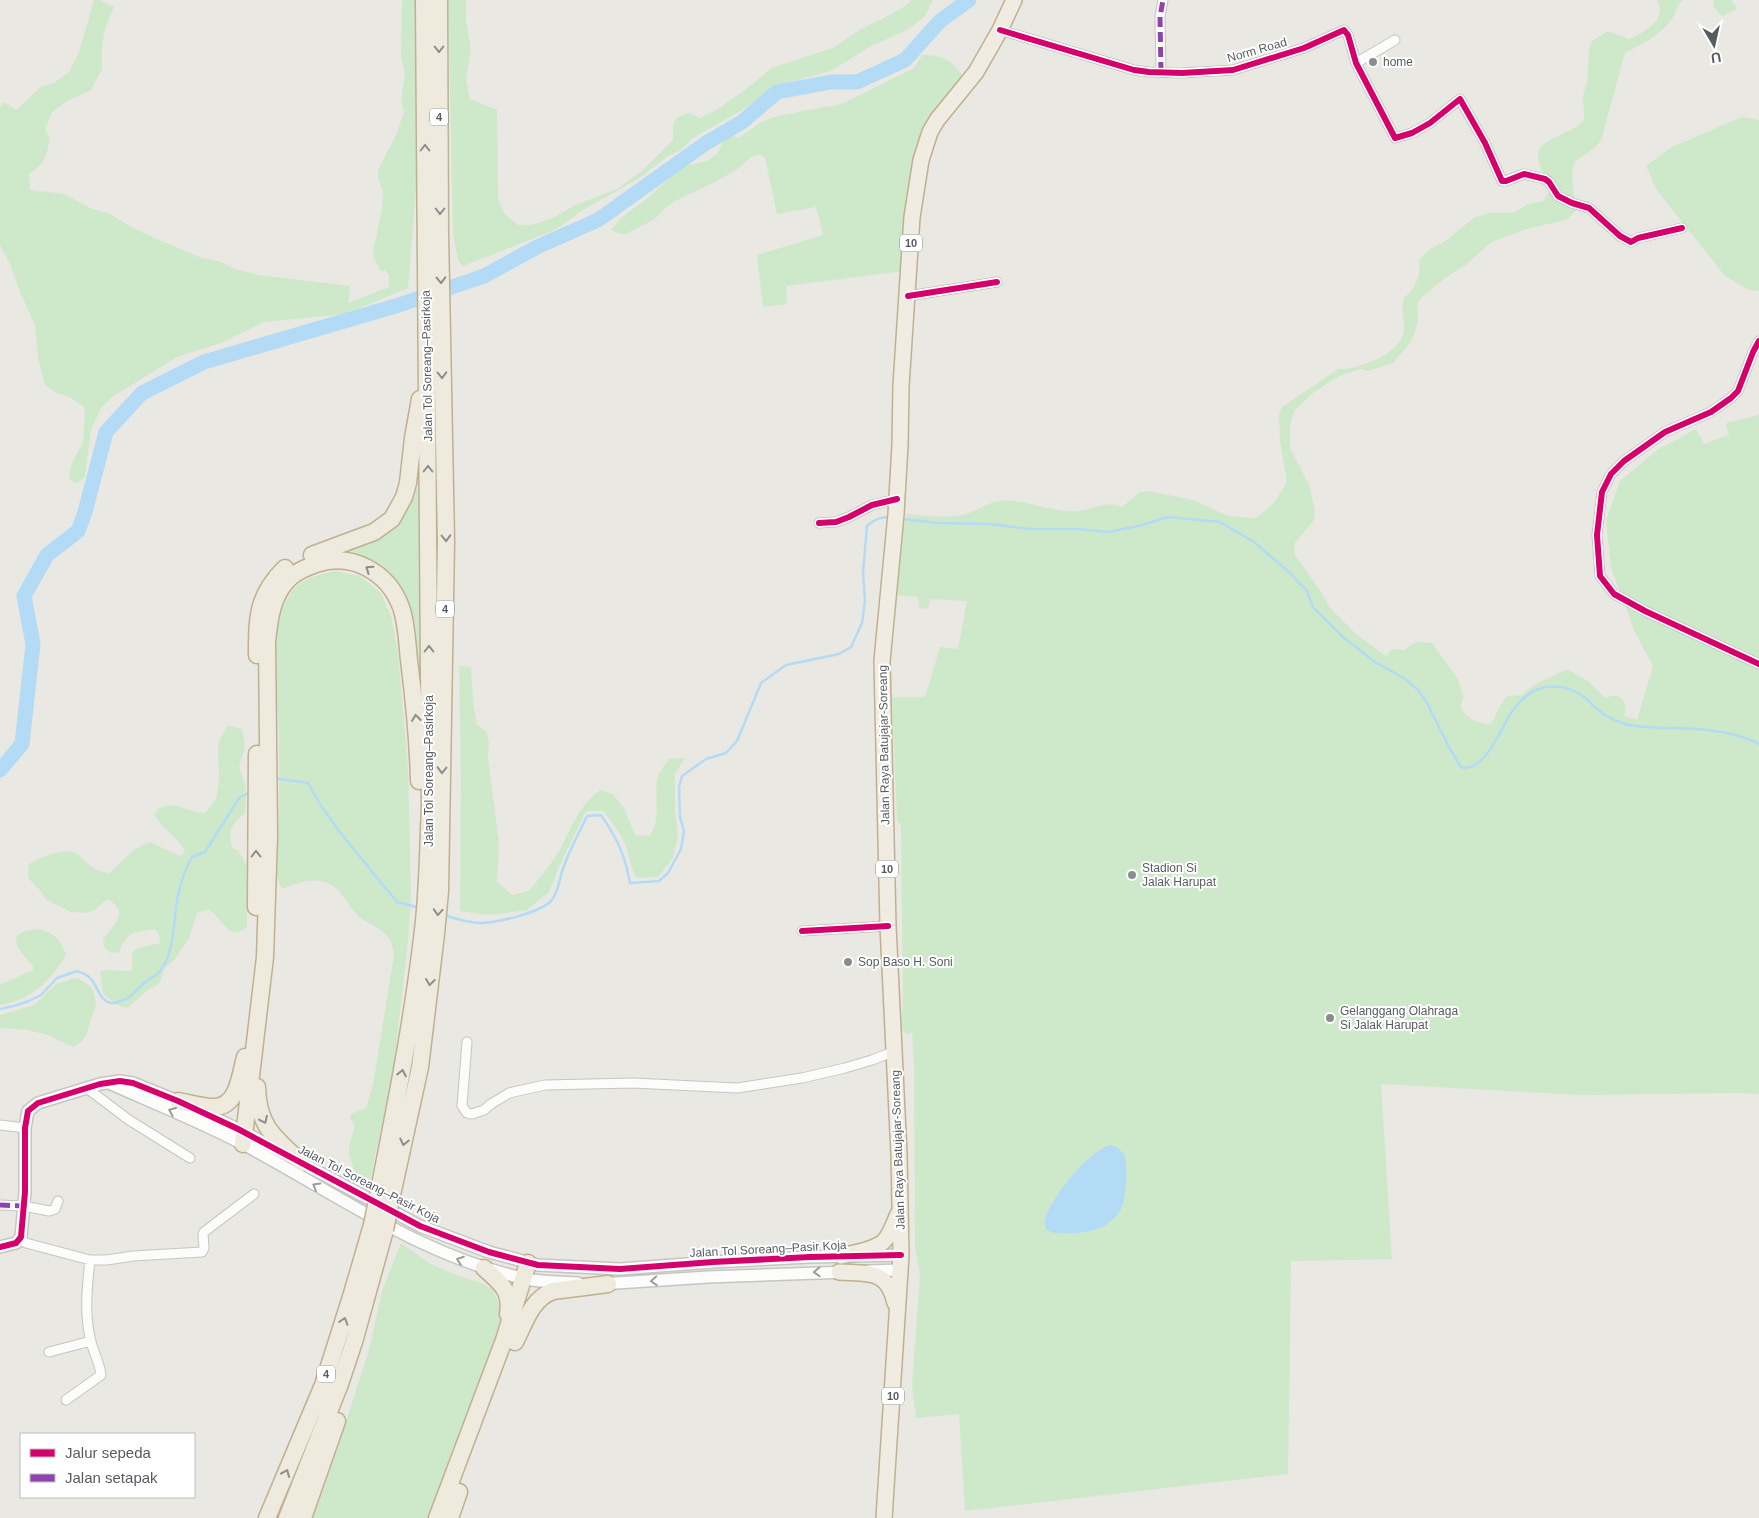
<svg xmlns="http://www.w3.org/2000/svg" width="1759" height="1518" viewBox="0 0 1759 1518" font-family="Arial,sans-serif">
  <rect width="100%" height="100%" fill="#eae8e2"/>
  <path fill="#cee8ca" d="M 94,0 L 100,0 L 114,7 L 106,26 L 102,45 L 102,69 L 91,90 L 69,100 L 52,112 L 45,129 L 50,139 C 46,157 45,164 29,174 L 30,190 L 64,194 L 92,209 L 108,213 L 135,229 L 164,242 L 202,258 L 219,261 L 235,269 L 259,275 L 350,286 L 348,303 L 389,287 L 389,276 L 385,270 L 381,271 L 374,258 L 373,252 L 382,208 L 383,192 L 378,177 L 378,170 L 396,135 L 404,112 L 401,100 L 405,75 L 401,55 L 402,0 L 415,0 L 417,177 L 408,288 L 345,314 L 264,322 L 221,343 L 177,357 L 112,397 L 101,408 L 91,430 L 85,477 L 76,484 L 69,478 L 72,463 L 83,442 L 85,408 L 71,398 L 55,392 L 45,385 L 38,358 L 35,325 L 20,292 L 10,264 L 0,245 L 0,107 L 4,102 L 16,110 L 42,86 L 54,83 L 69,72 L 79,52 Z
    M 448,0 L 466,0 L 466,21 L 471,50 L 466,79 L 470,99 L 497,110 L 498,199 L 504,213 L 518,225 L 532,225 L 553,218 L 573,206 L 617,189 L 643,170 L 673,140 C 674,122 670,119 689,113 L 700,118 L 718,109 L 754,83 L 771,68 L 833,48 L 861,29 L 882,19 L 905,6 L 912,0 L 933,0 L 924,17 L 907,30 L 871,46 L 831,71 L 775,86 L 744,109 L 693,138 L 681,150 L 668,156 L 641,177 L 583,210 L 555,230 L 463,266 L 458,260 L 453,234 Z
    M 1657,0 L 1683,0 C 1676,6 1677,13 1671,20 C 1659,36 1642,44 1625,53 L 1601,140 C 1595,150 1586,153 1577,160 C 1567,169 1575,198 1577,210 L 1566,220 L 1526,229 L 1490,243 L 1467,264 L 1445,278 L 1421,298 L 1417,304 L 1418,319 L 1414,335 L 1410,343 L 1393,363 L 1368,371 L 1361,369 L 1339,376 L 1313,393 L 1295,410 L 1290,424 L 1290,448 L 1310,487 L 1315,513 L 1314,520 L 1294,544 L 1295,555 L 1322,593 L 1330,608 L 1356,634 L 1386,656 L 1392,649 L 1404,650 L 1416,642 L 1432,643 L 1458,679 L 1464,698 C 1452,712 1480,726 1491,724 C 1497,714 1499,705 1507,696 L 1522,695 L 1532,686 L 1567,669 L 1589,682 L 1605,698 L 1616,695 C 1625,699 1627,707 1624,716 L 1637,720 L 1653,666 L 1635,632 L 1611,568 L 1606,520 L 1620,481 L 1657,450 L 1696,429 L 1704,444 L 1729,435 L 1726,423 L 1759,415 L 1759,1094 L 1738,1093 L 1580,1095 L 1381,1084 L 1392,1259 L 1291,1261 L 1288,1474 L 965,1511 L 959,1414 L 916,1418 L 912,1384 L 920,1276 L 915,1247 L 914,1065 L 912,1032 L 908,1034 L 900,1029 L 903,1007 L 901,825 L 897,820 L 892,697 L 925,697 L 940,647 L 958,649 L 967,601 L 930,599 L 928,609 L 919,608 L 918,597 L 897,595 L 901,535 L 907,514 C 928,516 952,520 972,512 C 982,508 989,502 1000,501 C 1026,498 1051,513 1077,511 C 1093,510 1105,500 1122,507 L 1140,492 L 1148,491 L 1193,500 L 1228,516 L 1256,518 L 1274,503 L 1287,482 L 1280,441 L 1279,414 L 1282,407 L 1338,369 C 1357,370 1398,355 1403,334 C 1406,324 1401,312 1403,302 C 1404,297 1408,294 1412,290 C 1419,279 1420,273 1419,260 L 1430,249 L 1444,242 L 1475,217 L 1489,213 L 1513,213 L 1528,204 L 1543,201 L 1549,192 C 1547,183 1539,166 1538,158 C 1536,137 1573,135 1584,120 L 1583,96 L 1587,82 L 1589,49 L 1592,41 L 1608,31 L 1629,39 C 1645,33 1668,19 1657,0 Z
    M 1713,0 L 1732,0 L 1737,9 L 1722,16 L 1714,7 Z
    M 922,55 C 940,55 952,59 962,75 L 914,157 L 907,199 L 904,271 L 786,286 L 787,304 L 763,307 L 757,255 L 823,235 L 816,207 L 777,214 L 765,158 L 759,154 L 751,157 L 739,168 L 715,182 L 675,201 L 665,208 L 655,219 L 624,235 L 611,230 L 621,218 L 649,197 L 676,172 L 686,166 L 707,161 L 717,154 L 724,140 L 734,136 L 739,138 L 761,122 L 777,116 L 841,104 L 864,93 L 914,68 Z
    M 1742,117 L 1759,120 L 1759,291 L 1749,290 L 1725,276 L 1656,189 L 1646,166 L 1670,148 Z
    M 414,488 L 418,488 L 423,693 L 420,694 L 402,594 L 330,553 L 392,529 L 404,514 Z
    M 336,571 L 360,576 L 381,593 L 391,616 L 398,653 L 408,767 L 411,897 L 408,941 L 391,1092 L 376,1150 L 369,1186 L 366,1188 L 357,1180 L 349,1154 L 349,1146 L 355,1126 L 350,1118 L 351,1114 L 366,1108 L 373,1085 L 394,955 C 393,949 392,942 388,937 C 381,929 371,924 362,919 C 346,908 344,885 320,881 C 307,879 295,884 282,889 L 277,877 C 278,830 280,783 279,736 C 278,689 263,633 292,591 C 302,578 321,574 336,571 Z
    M 459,666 L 471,667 L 473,703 L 477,725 L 486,731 L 489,742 L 488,758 L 499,844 L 497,882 L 512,895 L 529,891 C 539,878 551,865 559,851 C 573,826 576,809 600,790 L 613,794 L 625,810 L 635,835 L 649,836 C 662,821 654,798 657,780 C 658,773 665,765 669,759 L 685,758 L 675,774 L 675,810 L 678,835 L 673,858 L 658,877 L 636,878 C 631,867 629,856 625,844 C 620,832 611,821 603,811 L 586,811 L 558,869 L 549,892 L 527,910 L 488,915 L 460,911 L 461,783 Z
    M 228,726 L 242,729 L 245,745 L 244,752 L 239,766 L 246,788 L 245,813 C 231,826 228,828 232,848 L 239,851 L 247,867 L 247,927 C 229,943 221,916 208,909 L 197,913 L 189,938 L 176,958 L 164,969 L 162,978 L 158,985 L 150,988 L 127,1008 L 119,1006 L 103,994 L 100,972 L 103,970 L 132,971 L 132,953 L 138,948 L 160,943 L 159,935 L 155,929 C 132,933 129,930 119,952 L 111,953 L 105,948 L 103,940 C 114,923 131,912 107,899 L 95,910 L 87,913 L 71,912 L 45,899 L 41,891 L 29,879 L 28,872 L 29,864 C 41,857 65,846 79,855 C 82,857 84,861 87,863 C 93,869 101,872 109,873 C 123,862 132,847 150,842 L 180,856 L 185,851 C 178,836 161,829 154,814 L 159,808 L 173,805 L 196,812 L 205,813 L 216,799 L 219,782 L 218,747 L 220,739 Z
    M 39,929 C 58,936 57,936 66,954 C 53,980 29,1001 0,1005 L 0,985 L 33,970 L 33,966 C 16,948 3,932 39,929 Z
    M 75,978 L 80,979 L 93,989 L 96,1004 L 86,1035 L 82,1041 L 73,1047 L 48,1035 L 27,1030 L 0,1028 L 0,1015 L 34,1005 L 56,984 Z
    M 401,1243 L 429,1263 L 453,1274 L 481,1283 L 492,1289 L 499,1303 L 501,1318 L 481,1380 L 429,1518 L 313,1518 L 336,1453 L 369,1350 L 382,1291 Z"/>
  <path fill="#b3dbf6" d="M 1111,1145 C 1117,1147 1122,1150 1125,1157 C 1128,1168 1126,1202 1120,1211 C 1109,1228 1090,1233 1072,1233 C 1062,1233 1054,1235 1046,1229 C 1045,1227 1045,1224 1045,1221 C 1048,1201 1090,1149 1111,1145 Z"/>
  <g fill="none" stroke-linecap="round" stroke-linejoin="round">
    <path stroke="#b3dbf6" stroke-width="2.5" d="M 902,519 L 938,523 L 990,524 L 1029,529 L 1077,529 L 1108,532 L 1139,526 L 1168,517 L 1220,522 L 1254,542 L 1290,573 L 1307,591 L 1313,607 L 1343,637 L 1375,662 L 1407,680 L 1418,690 L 1427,703 L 1450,749 L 1461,767 C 1482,774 1500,732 1508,718 C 1513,709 1523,696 1534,691 C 1550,683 1570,686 1584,697 C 1591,703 1599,712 1607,716 C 1612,719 1619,722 1625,724 C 1639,728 1652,727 1666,728 C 1695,728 1734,730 1759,744
      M 274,778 L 308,783 L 321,806 L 339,831 L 397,902 L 420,908
      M 444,915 C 456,919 469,923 482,923 C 499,922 539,913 551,901 C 559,892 559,879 563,869 C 569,851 579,833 587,816 L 601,815 C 617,838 625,855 630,883 L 659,881 L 668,873 L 681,849 L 684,831 L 680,817 L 679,787 L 682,776 L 706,759 L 726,753 L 737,741 L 761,683 L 786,665 L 839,654 L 851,647 L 862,623 L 865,601 L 863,573 L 867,526 C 875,519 881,516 892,518
      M 0,1009 L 14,1006 L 29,1001 L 41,995 L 57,978 L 77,971 C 81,973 87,974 90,978 C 97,984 98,998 108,1002 C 113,1005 121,1001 126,999 C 133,995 137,990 143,984 C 149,979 156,976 161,970 C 175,949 173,924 177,900 C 180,884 184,871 192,857 L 205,852 L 239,798 L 250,792"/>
    <path stroke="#b3dbf6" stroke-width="15" d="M 0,770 L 22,744 L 33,644 L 24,596 L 47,555 L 78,531 L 85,512 L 106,432 L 142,393 L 204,362 L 399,305 L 484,276 L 537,247 L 598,220 L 706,143 L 742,122 L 777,92 L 831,82 L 857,82 L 905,60 L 940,21 L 969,0"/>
    <g stroke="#c5c6c4" stroke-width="11">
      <path id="minor" d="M 1000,30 L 1134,70 L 1149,72 L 1182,73 L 1233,70 L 1304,48 L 1344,30 L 1348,35 L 1356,63 L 1395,138 L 1412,133 L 1430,123 L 1460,99 L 1485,143 L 1502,181 L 1506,181 L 1524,174 L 1545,179 L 1549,182 L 1558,196 L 1572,203 L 1589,208 L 1620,236 L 1631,242 L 1638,238 L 1682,228
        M 1356,63 L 1395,40
        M 1161,72 L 1160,17 L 1163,0
        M 908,296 L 997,282
        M 1759,341 L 1753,352 L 1738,391 L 1731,398 L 1711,412 L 1665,432 L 1624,461 L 1611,474 L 1602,492 L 1597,535 L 1600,576 L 1614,594 L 1645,611 L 1759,664
        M 819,523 L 836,522 L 849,517 L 872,505 L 897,499
        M 802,931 L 888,926
        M 467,1042 L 462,1106 L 467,1113 L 472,1114 L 484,1110 L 491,1104 L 509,1093 L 545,1085 L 633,1083 L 737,1088 L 802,1078 L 845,1068 L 872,1060 L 895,1051
        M 88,1089 L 129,1120 L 190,1158
        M 0,1125 L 25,1128
        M 0,1205 L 24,1206 L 49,1211 L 55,1209 L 58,1201
        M 20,1240 L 26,1243 L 90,1260 L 107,1260 L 133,1256 L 202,1252 L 204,1248 L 203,1234 L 204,1232 L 254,1194
        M 49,1352 L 91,1341
        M 66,1400 L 101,1375 C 100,1364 94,1353 91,1342 C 84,1314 87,1288 90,1260"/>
    </g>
    <g stroke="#c5c6c4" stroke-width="14">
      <path id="tertiary" d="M 109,1083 C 154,1103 199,1121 243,1144 C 338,1194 424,1259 532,1280 C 547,1282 563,1282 578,1283
        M 0,1247 L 16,1243 L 21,1237 L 25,1192 L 25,1128 L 28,1111 L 38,1103 L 100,1084 L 120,1081 L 133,1083 L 178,1101 L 238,1129 L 420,1226 L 489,1252 L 538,1265 L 620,1269 L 713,1262 L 810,1257 L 901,1255
        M 868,1271 L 900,1270
        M 601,1284 L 708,1277 L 847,1272"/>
    </g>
    <g stroke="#c0b090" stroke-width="18">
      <path id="trunk" d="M 841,1256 C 853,1253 872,1251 883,1242 C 890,1236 894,1223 898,1214
        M 839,1272 C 869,1274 887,1269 895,1303
        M 884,1518 L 901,1255 L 899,1154 L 888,926 L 882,661 L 896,514 L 900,445 L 901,386 L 912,217 L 921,160 L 930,132 L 937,120 L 976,72 L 1000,30 L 1014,0"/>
    </g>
    <g stroke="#c0b090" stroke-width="19">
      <path id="motorway" d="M 312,555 L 374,532 L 392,519 L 404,497 L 408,483 L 413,438 L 420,399
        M 257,655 C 257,618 257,595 285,568
        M 256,907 L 257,754
        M 257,1087 C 258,1127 275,1138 302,1163
        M 178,1101 C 190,1103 203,1107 214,1107 C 238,1107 240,1075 245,1057
        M 243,1144 L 265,957 L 269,835 L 267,642 C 269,623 271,603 282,587 C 291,574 302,569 316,564 C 352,552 388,572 401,607 C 407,624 407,643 409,660 C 414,700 418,741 419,781
        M 379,1190 C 396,1104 413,1018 423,930 C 428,889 428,847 430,805 L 424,0
        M 392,1195 L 420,1067 L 436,934 L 440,891 L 446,542 L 440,233 L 439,0
        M 484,1268 C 500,1283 512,1290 508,1314
        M 515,1342 C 525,1323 531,1299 553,1291 L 608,1284
        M 267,1518 L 323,1385 L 351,1297 L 372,1225
        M 287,1518 L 340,1384 L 354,1342 L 385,1230
        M 303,1518 L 337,1421
        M 437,1518 L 504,1340 L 528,1263
        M 450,1518 L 459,1492"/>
    </g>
    <use href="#minor" stroke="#fcfcfb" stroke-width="9"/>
    <use href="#tertiary" stroke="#fcfcfb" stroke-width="11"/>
    <use href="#trunk" stroke="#f0ece2" stroke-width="15"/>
    <use href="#motorway" stroke="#eeeade" stroke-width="16"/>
    <g stroke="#c0b090" stroke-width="19" stroke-linecap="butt">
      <path id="motorway-bridge" d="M 372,1225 L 379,1190
        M 385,1230 L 392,1195"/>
    </g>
    <use href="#motorway-bridge" stroke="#eeeade" stroke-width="16"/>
    <path stroke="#8e44ad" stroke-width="5" stroke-dasharray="10 5" stroke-linecap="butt" d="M 1161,72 L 1160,17 L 1163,0
      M 0,1205 L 24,1206"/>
    <g stroke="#fff" stroke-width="9">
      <path id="cycleway" d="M 1000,30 L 1134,70 L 1149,72 L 1182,73 L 1233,70 L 1304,48 L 1344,30 L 1348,35 L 1356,63 L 1395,138 L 1412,133 L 1430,123 L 1460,99 L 1485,143 L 1502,181 L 1506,181 L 1524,174 L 1545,179 L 1549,182 L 1558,196 L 1572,203 L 1589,208 L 1620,236 L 1631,242 L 1638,238 L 1682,228
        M 908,296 L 997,282
        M 1759,341 L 1753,352 L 1738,391 L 1731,398 L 1711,412 L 1665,432 L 1624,461 L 1611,474 L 1602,492 L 1597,535 L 1600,576 L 1614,594 L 1645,611 L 1759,664
        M 819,523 L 836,522 L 849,517 L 872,505 L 897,499
        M 802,931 L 888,926
        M 0,1247 L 16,1243 L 21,1237 L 25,1192 L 25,1128 L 28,1111 L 38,1103 L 100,1084 L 120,1081 L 133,1083 L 178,1101 L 238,1129 L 420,1226 L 489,1252 L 538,1265 L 620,1269 L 713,1262 L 810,1257 L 901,1255"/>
    </g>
    <use href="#cycleway" stroke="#d6006c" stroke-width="6"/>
  </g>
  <defs><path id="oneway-chevron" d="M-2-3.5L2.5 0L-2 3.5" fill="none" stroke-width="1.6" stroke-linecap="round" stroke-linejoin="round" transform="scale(1.25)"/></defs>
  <g stroke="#8c8e8d">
    <use href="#oneway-chevron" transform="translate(439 49) rotate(90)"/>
    <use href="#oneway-chevron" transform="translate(425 148) rotate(-90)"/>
    <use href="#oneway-chevron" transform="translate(440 211) rotate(90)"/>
    <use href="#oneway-chevron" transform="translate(441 280) rotate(89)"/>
    <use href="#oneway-chevron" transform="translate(442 375) rotate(89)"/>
    <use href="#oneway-chevron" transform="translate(428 469) rotate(-90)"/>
    <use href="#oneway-chevron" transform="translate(446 538) rotate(89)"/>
    <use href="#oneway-chevron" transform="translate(369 569) rotate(-145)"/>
    <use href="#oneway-chevron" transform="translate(429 649) rotate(-90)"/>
    <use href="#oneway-chevron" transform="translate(416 718) rotate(-96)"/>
    <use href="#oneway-chevron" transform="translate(442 770) rotate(91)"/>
    <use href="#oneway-chevron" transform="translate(256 854) rotate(-90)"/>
    <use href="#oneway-chevron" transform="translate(438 912) rotate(94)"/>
    <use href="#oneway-chevron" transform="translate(430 982) rotate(97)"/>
    <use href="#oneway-chevron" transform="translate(402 1073) rotate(-79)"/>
    <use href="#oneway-chevron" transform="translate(264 1120) rotate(65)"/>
    <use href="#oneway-chevron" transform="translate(404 1142) rotate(102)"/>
    <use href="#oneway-chevron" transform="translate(344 1321) rotate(-72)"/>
    <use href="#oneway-chevron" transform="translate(286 1473) rotate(-67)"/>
  </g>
  <g stroke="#999c9f">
    <use href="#oneway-chevron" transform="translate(172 1111) rotate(-157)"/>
    <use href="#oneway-chevron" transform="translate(316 1186) rotate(-150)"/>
    <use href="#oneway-chevron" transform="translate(460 1260) rotate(-160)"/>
    <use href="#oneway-chevron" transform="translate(817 1272) rotate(178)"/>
    <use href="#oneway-chevron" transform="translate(654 1281) rotate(176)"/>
  </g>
  <g fill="#8a8d8e" stroke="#fff" stroke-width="2">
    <circle cx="1373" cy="62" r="5"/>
    <circle cx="1132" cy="875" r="5"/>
    <circle cx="848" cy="962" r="5"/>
    <circle cx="1330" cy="1018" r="5"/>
  </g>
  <g text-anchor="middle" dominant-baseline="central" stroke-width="4" stroke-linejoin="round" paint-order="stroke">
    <g fill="#fff" stroke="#898d90" stroke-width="1">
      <rect x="430" y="108.5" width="18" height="17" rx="4"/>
      <rect x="900" y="234.5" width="22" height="17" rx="4"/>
      <rect x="436" y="600.5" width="18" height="17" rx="4"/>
      <rect x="876" y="860.5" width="22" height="17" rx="4"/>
      <rect x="317" y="1365.5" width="18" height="17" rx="4"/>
      <rect x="882" y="1387.5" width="22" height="17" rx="4"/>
    </g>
    <g font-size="11" font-weight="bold" fill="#575c61">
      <text x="439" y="117">4</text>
      <text x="911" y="243">10</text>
      <text x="445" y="609">4</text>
      <text x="887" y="869">10</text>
      <text x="326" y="1374">4</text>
      <text x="893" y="1396">10</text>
    </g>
    <g font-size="12" fill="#575c61" stroke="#fff">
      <text transform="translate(1257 50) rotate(-16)">Norm Road</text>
      <text transform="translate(427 366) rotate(-91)">Jalan Tol Soreang–Pasirkoja</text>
      <text transform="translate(884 745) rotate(-91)">Jalan Raya Batujajar-Soreang</text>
      <text transform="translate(429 771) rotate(-90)">Jalan Tol Soreang–Pasirkoja</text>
      <text transform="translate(898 1150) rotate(-92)">Jalan Raya Batujajar-Soreang</text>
      <text transform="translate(369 1184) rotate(27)">Jalan Tol Soreang–Pasir Koja</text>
      <text transform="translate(768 1249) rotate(-3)">Jalan Tol Soreang–Pasir Koja</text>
    </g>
    <g font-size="12" fill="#575c61" stroke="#fff" text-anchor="start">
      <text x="1383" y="62">home</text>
      <text x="1142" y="868">Stadion Si<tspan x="1142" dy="14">Jalak Harupat</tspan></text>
      <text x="858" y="962">Sop Baso H. Soni</text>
      <text x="1340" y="1011">Gelanggang Olahraga<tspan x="1340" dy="14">Si Jalak Harupat</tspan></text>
    </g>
  </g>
  <rect x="20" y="1433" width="175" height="65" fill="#ffffff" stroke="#bcbec0"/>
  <rect x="30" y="1449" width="25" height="8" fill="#d6006c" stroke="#bcbec0"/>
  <text x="65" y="1458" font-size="15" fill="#575c61">Jalur sepeda</text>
  <rect x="30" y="1474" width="25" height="8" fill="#8e44ad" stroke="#bcbec0"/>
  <text x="65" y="1483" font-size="15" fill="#575c61">Jalan setapak</text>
  <g transform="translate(1714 45) rotate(171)" stroke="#ffffff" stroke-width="4" paint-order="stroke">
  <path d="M0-4L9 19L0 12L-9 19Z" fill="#575c61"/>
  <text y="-8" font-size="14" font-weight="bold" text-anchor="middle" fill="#575c61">U</text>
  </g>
</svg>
